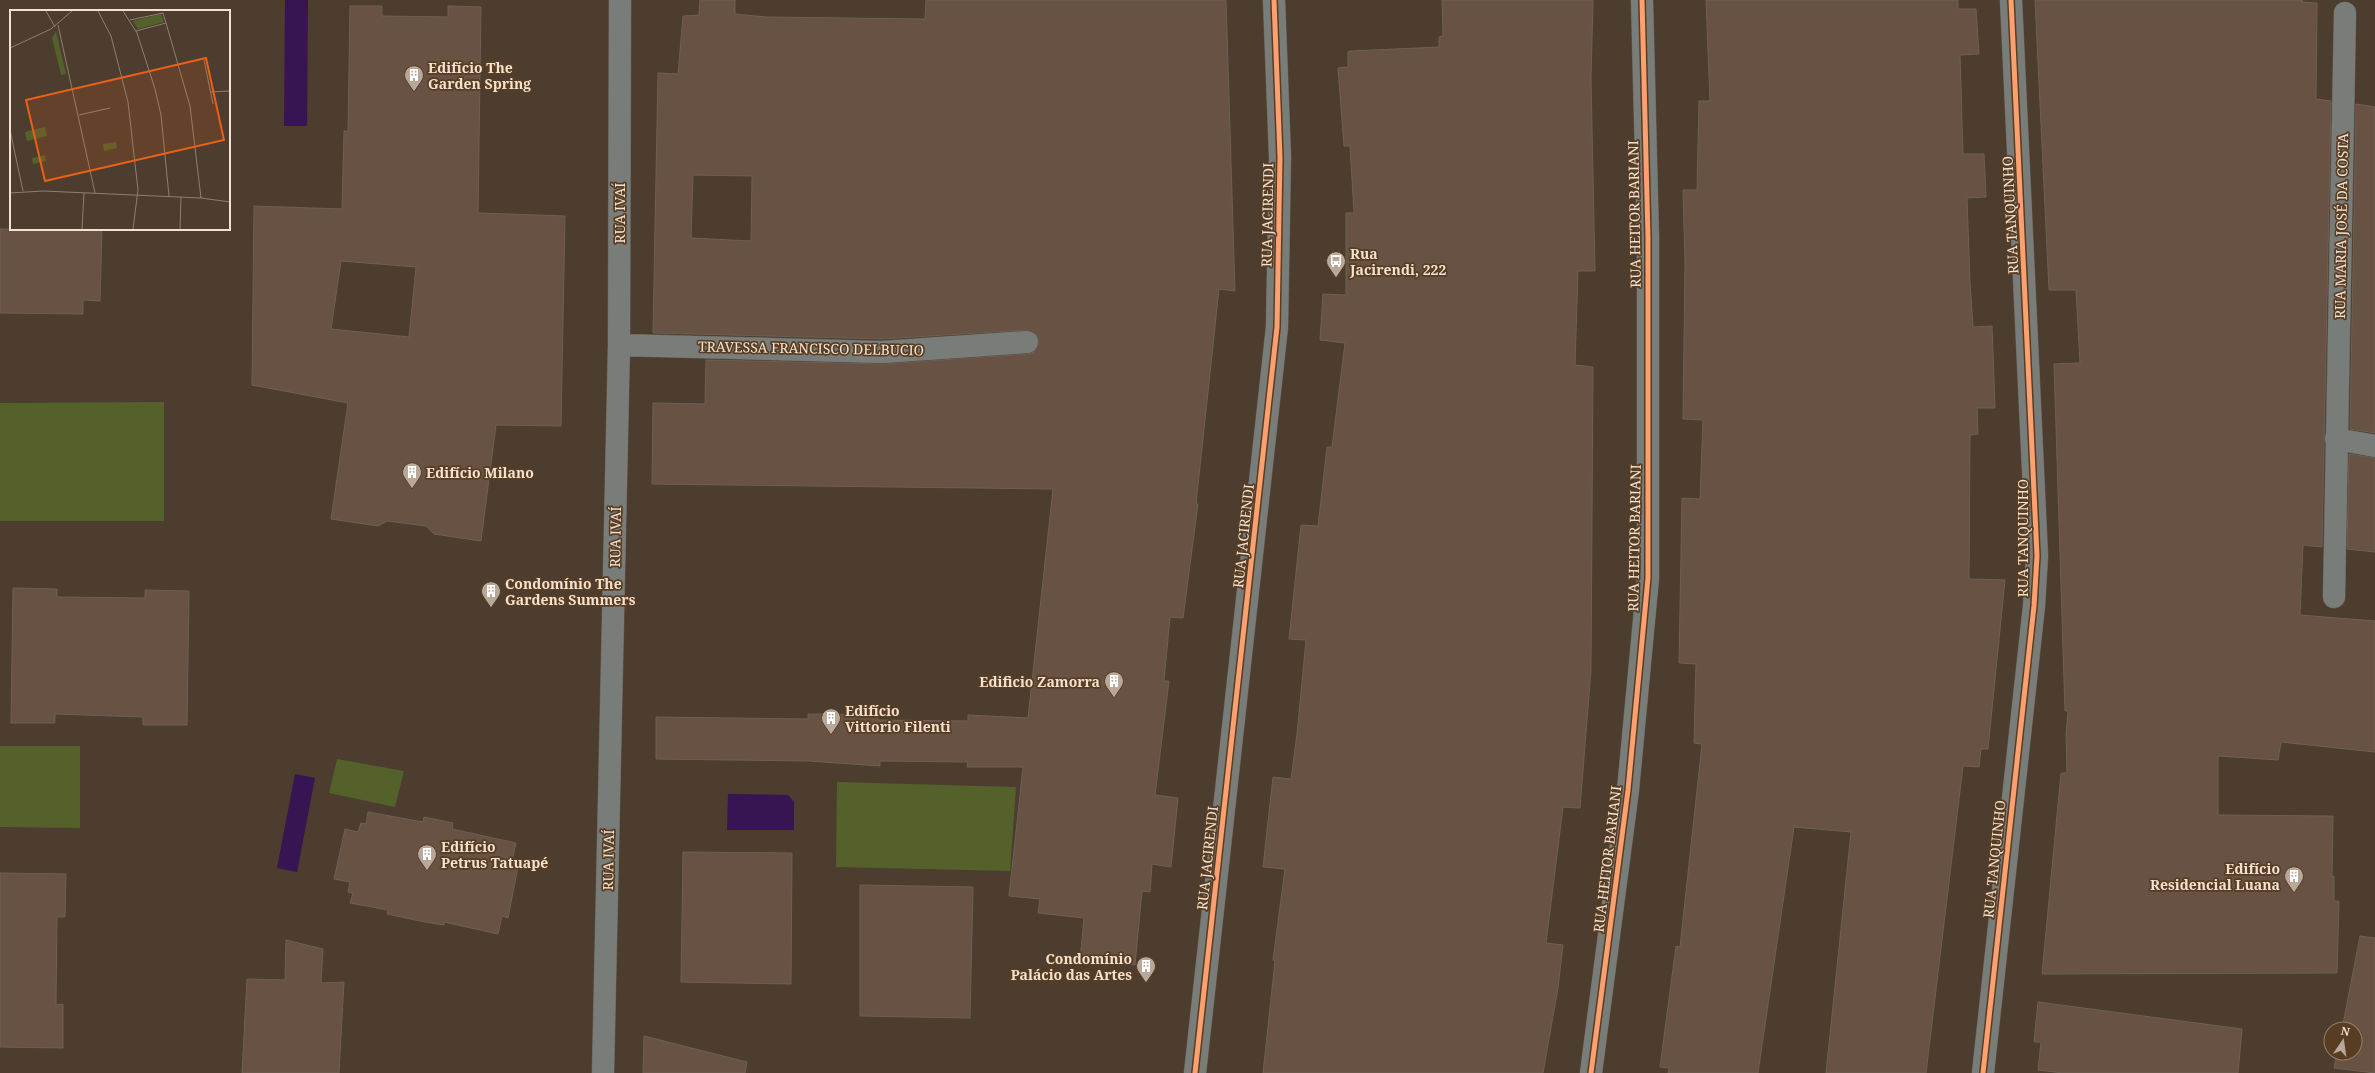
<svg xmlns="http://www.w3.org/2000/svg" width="2375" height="1073" viewBox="0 0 2375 1073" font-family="'Noto Serif',serif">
  <rect width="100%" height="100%" fill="#4c3d2f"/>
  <path fill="#54612b" d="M 164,402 L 164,521 L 0,521 L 0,403 Z
    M 0,746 L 80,746 L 80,828 L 0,827 Z
    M 337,759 L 404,771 L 395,807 L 329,793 Z
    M 837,782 L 1016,787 L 1010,871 L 836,867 Z"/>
  <path fill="#371452" d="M 285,0 L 308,0 L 307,126 L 284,126 Z
    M 295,774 L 315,778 L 297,872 L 277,868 Z
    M 728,794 L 788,795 L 794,802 L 794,830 L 727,830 Z"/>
  <path fill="#675244" stroke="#6e6057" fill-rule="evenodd" d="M 700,0 L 735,0 L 735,14 L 766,17 L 925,19 L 926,0 L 1226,0 L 1235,291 L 1219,289 L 1196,504 L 1198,504 L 1183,618 L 1170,617 L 1164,681 L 1169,681 L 1155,795 L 1178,798 L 1171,867 L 1152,864 L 1150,892 L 1142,891 L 1135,965 L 1080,960 L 1084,918 L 1038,913 L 1040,899 L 1009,896 L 1023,767 L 967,767 L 968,762 L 880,761 L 880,766 L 808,761 L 656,759 L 656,717 L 808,719 L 808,714 L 878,715 L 878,720 L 968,721 L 968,715 L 1028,718 L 1053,489 L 652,484 L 653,403 L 705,404 L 706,360 L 883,364 L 1028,354 L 1034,352 L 1039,342 L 1037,335 L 1026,330 L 882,339 L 653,333 L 658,73 L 678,74 L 683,16 L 699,15 ZM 693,175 L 752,176 L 751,241 L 691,238 Z
    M 1442,0 L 1593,0 L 1591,79 L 1595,271 L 1578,271 L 1575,365 L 1593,367 L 1591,670 L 1580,808 L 1563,807 L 1546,943 L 1563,945 L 1558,988 L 1543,1073 L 1263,1073 L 1275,961 L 1273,960 L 1285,869 L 1263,867 L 1273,777 L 1291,779 L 1297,734 L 1306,640 L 1289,639 L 1301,525 L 1318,526 L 1327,447 L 1332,447 L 1345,343 L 1320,340 L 1323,294 L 1346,295 L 1346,213 L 1354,213 L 1350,146 L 1344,146 L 1338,68 L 1348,67 L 1348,52 L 1351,51 L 1439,47 L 1439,37 L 1443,36 Z
    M 1706,0 L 1958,0 L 1958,9 L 1976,9 L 1979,54 L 1960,55 L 1963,154 L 1984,154 L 1986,197 L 1967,198 L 1970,282 L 1973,327 L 1992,326 L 1995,408 L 1977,408 L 1978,434 L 1970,435 L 1969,579 L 2005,580 L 1988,749 L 1981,749 L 1979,767 L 1963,766 L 1926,1073 L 1826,1073 L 1851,832 L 1794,827 L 1758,1073 L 1668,1073 L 1669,1068 L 1660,1067 L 1676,946 L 1680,947 L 1702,744 L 1694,743 L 1696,664 L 1679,663 L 1682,498 L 1700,499 L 1703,420 L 1683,419 L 1685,263 L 1683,190 L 1697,190 L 1699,101 L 1710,101 Z
    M 2035,0 L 2303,0 L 2302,2 L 2317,3 L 2316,99 L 2331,101 L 2322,547 L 2303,545 L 2300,615 L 2375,621 L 2375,752 L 2281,742 L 2278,760 L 2218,756 L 2218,815 L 2333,816 L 2332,877 L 2334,876 L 2334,901 L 2339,901 L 2337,973 L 2042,974 L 2061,773 L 2067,773 L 2066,735 L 2068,711 L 2065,711 L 2054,364 L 2080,363 L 2076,290 L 2049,290 Z
    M 350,6 L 382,6 L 382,16 L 448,17 L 448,6 L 481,7 L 478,213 L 565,216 L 561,426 L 496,425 L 481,541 L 434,534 L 426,526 L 387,521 L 378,526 L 331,519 L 348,403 L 252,385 L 254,206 L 342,209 L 344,131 L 348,131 ZM 341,261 L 416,267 L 409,337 L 331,329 Z
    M 2356,104 L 2375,107 L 2375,433 L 2350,429 Z
    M 0,229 L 102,229 L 100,301 L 83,300 L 83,314 L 0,313 Z
    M 2349,454 L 2375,458 L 2375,552 L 2347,549 Z
    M 13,588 L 57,589 L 57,597 L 145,598 L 145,590 L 189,591 L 187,725 L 143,725 L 143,717 L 55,714 L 55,723 L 11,723 Z
    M 368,812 L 423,822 L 424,817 L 453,823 L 452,829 L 516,843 L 512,861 L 519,862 L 508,918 L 502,916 L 498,934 L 444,922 L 444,925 L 425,922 L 387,914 L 388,910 L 350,903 L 353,893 L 348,892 L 350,882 L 334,879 L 345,829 L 358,832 L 361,823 L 366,824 Z
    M 683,852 L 792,853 L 791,984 L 681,982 Z
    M 0,873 L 66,874 L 65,917 L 57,917 L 56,1005 L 63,1004 L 63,1048 L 0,1047 Z
    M 860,885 L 973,887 L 970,1018 L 860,1016 Z
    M 2360,936 L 2375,938 L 2375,1073 L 2334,1068 L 2337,1053 L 2355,1053 L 2355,1029 L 2342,1029 Z
    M 286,940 L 323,949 L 321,983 L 344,982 L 339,1073 L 242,1073 L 247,979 L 285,980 Z
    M 2038,1002 L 2242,1029 L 2238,1073 L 2063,1073 L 2038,1070 L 2041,1042 L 2034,1042 Z
    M 644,1036 L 747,1062 L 745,1073 L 643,1073 Z"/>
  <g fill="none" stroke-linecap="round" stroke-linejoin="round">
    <g stroke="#685b4f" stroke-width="23">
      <path id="street" d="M 619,345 L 882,352 L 1027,342
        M 2336,439 L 2375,446
        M 2334,597 L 2345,13
        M 603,1073 L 619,345 L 620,0
        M 1195,1073 L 1277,327 L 1280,157 L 1274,0
        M 1591,1073 L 1628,790 L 1648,578 L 1648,237 L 1642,0
        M 1983,1073 L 2034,606 L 2037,556 L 2011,0"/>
    </g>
    <use href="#street" stroke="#797d7a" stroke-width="22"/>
    <g stroke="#583d23" stroke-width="8">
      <path id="cycleway" d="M 1195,1073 L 1277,327 L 1280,157 L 1274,0
        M 1591,1073 L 1628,790 L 1648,578 L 1648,237 L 1642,0
        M 1983,1073 L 2034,606 L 2037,556 L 2011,0"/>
    </g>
    <use href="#cycleway" stroke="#fca06f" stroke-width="5"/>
  </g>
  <defs>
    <g id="building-pin" transform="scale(1)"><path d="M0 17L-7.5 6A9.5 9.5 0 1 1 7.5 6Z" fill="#b9a899" stroke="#583d23"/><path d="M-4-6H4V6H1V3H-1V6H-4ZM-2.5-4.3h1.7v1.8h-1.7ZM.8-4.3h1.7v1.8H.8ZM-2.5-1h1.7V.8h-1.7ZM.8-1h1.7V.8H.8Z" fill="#fff"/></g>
    <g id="bus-pin" transform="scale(1)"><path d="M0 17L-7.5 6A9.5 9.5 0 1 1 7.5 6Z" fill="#b9a899" stroke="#583d23"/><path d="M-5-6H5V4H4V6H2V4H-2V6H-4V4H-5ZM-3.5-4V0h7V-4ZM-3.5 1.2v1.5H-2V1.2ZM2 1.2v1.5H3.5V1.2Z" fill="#fff"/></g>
  </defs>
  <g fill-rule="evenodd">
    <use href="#building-pin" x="414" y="75"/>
    <use href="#bus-pin" x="1336" y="261"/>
    <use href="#building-pin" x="412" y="472"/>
    <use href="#building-pin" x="491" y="591"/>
    <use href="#building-pin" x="1114" y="681"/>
    <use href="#building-pin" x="831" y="718"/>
    <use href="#building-pin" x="427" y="854"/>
    <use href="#building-pin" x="2294" y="876"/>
    <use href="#building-pin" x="1146" y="966"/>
  </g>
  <g text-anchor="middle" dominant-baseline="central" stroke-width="3.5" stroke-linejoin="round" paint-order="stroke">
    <g font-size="14" font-weight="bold" fill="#f3e1d2" stroke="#583d23" text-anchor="start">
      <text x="428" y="67">Edifício The<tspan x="428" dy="16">Garden Spring</tspan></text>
      <text x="1350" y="253">Rua<tspan x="1350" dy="16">Jacirendi, 222</tspan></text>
      <text x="426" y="472">Edifício Milano</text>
      <text x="505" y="583">Condomínio The<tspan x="505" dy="16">Gardens Summers</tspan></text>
      <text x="1100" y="681" text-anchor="end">Edificio Zamorra</text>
      <text x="845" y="710">Edifício<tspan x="845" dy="16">Vittorio Filenti</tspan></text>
      <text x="441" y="846">Edifício<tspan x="441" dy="16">Petrus Tatuapé</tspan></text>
      <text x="2280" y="868" text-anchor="end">Edifício<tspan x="2280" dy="16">Residencial Luana</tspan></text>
      <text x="1132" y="958" text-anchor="end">Condomínio<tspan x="1132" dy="16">Palácio das Artes</tspan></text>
    </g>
    <g font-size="14" fill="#f3e1d2" stroke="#583d23">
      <text transform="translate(619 213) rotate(-90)">RUA IVAÍ</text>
      <text transform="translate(1634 214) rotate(-91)">RUA HEITOR BARIANI</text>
      <text transform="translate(1267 215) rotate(-89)">RUA JACIRENDI</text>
      <text transform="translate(2010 215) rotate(-93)">RUA TANQUINHO</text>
      <text transform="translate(2341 226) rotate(-89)">RUA MARIA JOSÉ DA COSTA</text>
      <text transform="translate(811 348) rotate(1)">TRAVESSA FRANCISCO DELBUCIO</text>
      <text transform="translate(1243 536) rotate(-84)">RUA JACIRENDI</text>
      <text transform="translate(615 537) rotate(-89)">RUA IVAÍ</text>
      <text transform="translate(1634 538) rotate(-89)">RUA HEITOR BARIANI</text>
      <text transform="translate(2022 538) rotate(-90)">RUA TANQUINHO</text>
      <text transform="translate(1207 858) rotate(-84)">RUA JACIRENDI</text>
      <text transform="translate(1607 859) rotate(-83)">RUA HEITOR BARIANI</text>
      <text transform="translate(1994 859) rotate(-84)">RUA TANQUINHO</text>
      <text transform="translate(608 860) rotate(-89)">RUA IVAÍ</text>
    </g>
  </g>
  <g transform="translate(10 10)">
    <rect width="220" height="220" fill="#4c3d2f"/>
    <path d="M 151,4 L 154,12 L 128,19 L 123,11 ZM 46,21 L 56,64 L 51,65 L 42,28 ZM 35,117 L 37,126 L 17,131 L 15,122 ZM 106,132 L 107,138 L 94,141 L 93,134 ZM 35,145 L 36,151 L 23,154 L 22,148 Z" fill="#54612b"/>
    <path fill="none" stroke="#8f7f70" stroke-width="1" d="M 36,1 L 45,17M 88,1 L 101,26 L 118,92 L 128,180 L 123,219M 113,1 L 127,23 L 145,79 L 151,105 L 159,186M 120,10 L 153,3 L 156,13 L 126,21M 156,13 L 180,96 L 191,188M 48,15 L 85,183M 0,38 L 41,19 L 62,1M 194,50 L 203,94M 200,82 L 220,81M 69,105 L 100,98M 0,120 L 13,181M 0,183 L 33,181 L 191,188 L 220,192M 72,219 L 74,183M 170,219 L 171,187"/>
    <path fill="#e96016" fill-opacity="0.15" stroke="#e96016" stroke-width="2" d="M 196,48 L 214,130 L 35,171 L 16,90 Z"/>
    <rect width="220" height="220" fill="none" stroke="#f3e1d2" stroke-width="2"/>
  </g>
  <g transform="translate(2343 1041) rotate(13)"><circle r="19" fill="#583d23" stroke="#967f69"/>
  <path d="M0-3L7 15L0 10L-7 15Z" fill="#b9a899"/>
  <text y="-6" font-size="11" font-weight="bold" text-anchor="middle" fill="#f3e1d2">N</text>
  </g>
</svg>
